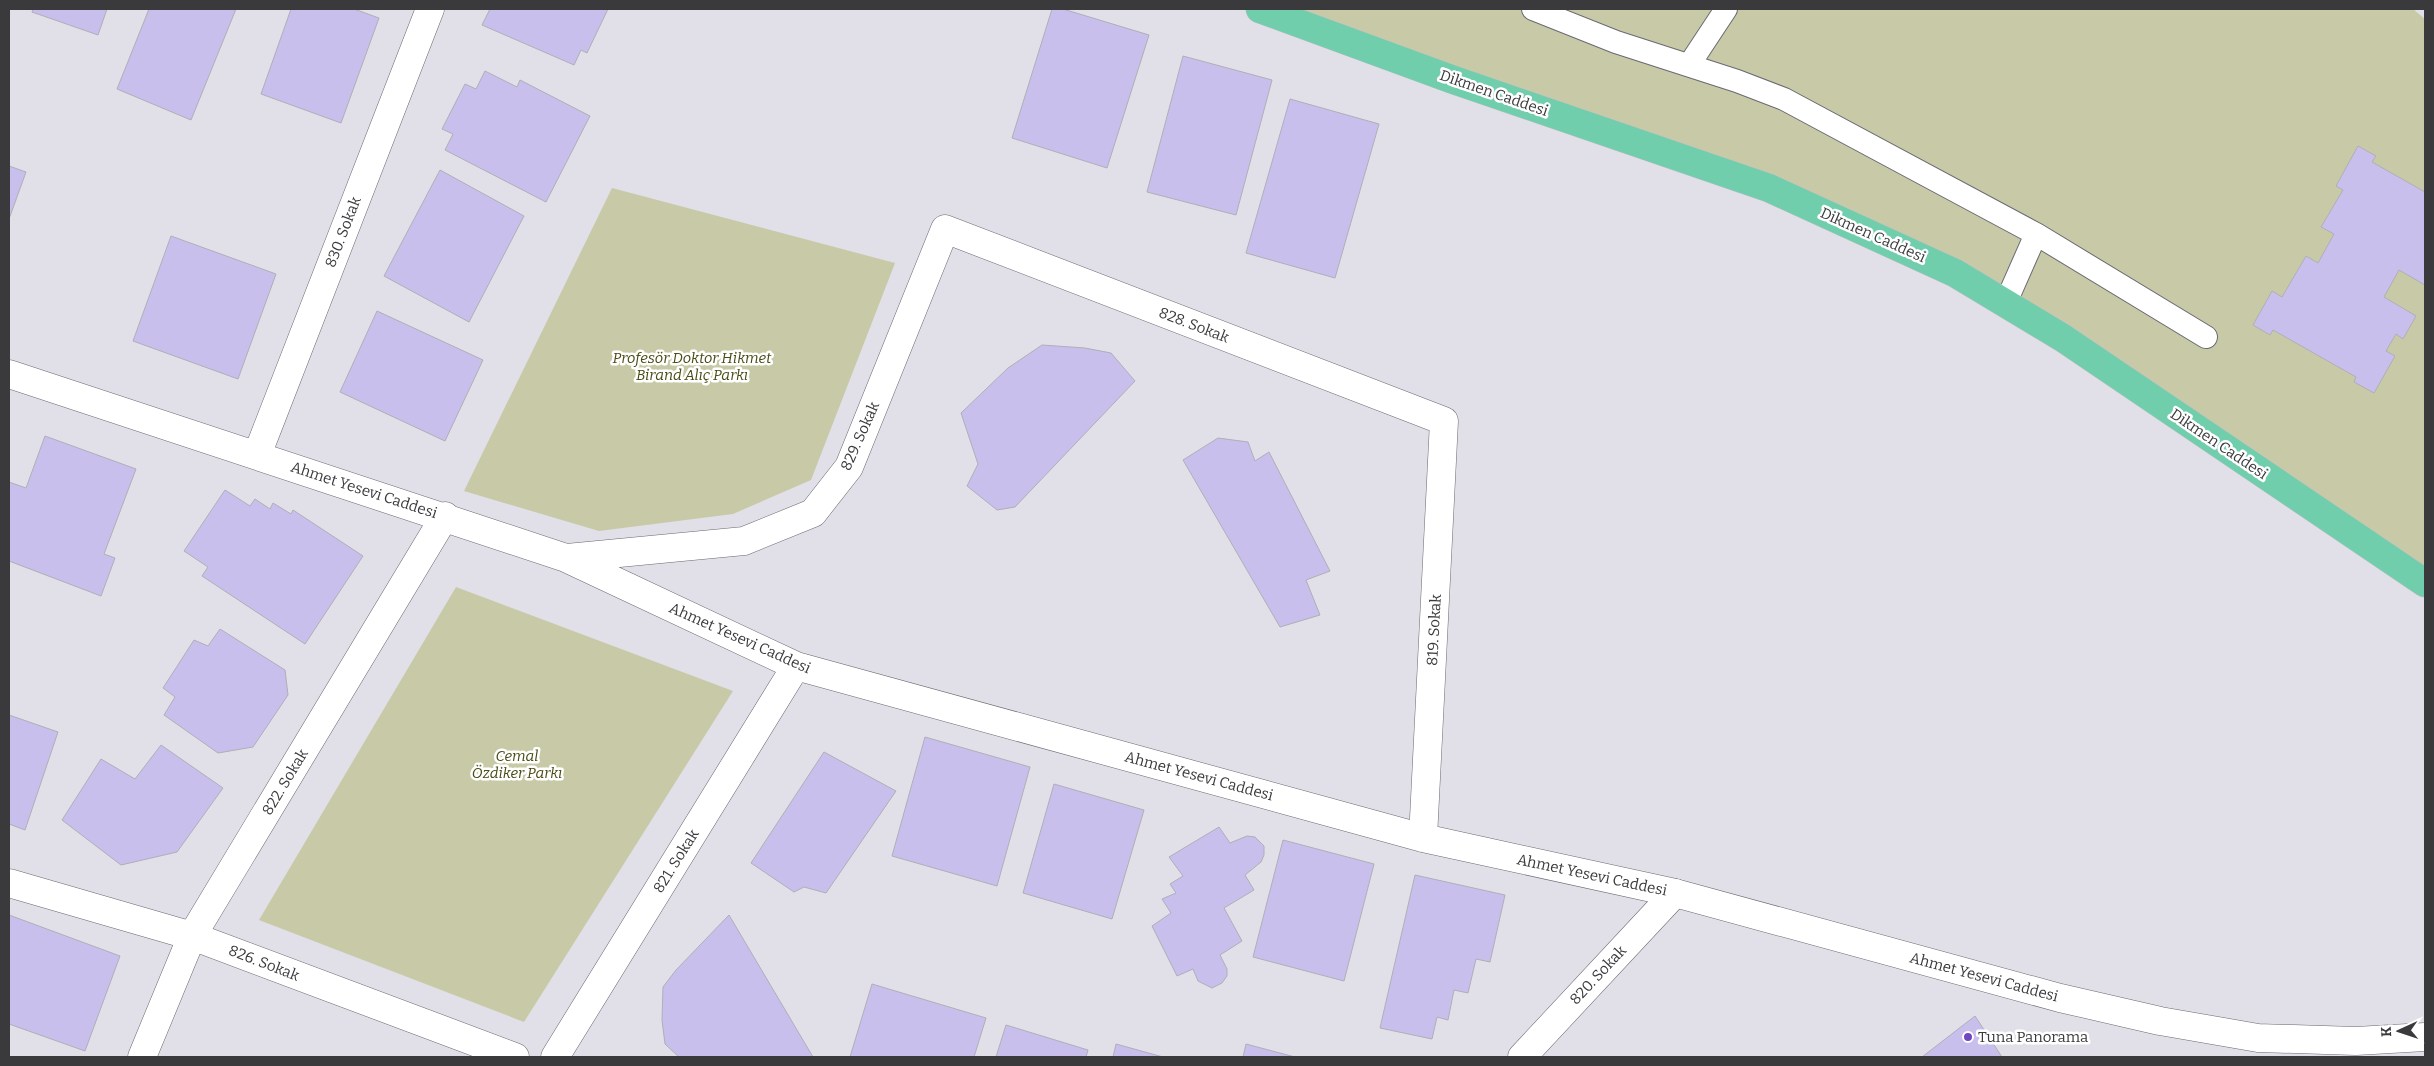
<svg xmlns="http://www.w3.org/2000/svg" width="2434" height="1066" viewBox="0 0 2434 1066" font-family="Bitter,serif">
  <rect width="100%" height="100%" fill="#e1dfe8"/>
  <path fill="#c8caa7" d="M 1260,9 L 2413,9 L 2425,19 L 2425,571 L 1955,273 Z
    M 612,188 L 895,263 L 811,480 L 733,514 L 599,531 L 464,491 Z
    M 456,587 L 733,691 L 524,1022 L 259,920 Z"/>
  <path fill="#c9bfec" stroke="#b0aeb7" d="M 33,9 L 107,9 L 98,35 L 32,12 Z
    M 149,9 L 236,9 L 191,120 L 117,89 Z
    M 291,9 L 354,9 L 379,18 L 341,123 L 261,94 Z
    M 490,9 L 608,9 L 587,53 L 581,50 L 574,65 L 482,25 Z
    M 1052,9 L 1063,9 L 1149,35 L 1107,168 L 1012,138 Z
    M 1183,56 L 1272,80 L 1236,215 L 1147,192 Z
    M 485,71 L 517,87 L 520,80 L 590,116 L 546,202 L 445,150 L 453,134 L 442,129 L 465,84 L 476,89 Z
    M 1290,99 L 1379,124 L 1335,278 L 1246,253 Z
    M 2358,146 L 2376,156 L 2372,162 L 2425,192 L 2425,285 L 2399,270 L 2384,297 L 2416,316 L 2403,339 L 2396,334 L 2386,351 L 2395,356 L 2374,393 L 2354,382 L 2356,377 L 2273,330 L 2270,335 L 2253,325 L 2272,291 L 2282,297 L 2306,256 L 2318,263 L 2334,234 L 2321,227 L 2343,190 L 2336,186 Z
    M 9,166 L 26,172 L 9,219 Z
    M 440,170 L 524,216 L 469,322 L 384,276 Z
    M 171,236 L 276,274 L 238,379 L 133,341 Z
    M 377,311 L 483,360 L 445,441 L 340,392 Z
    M 1042,345 L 1085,348 L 1111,353 L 1135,381 L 1015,507 L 997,510 L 967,486 L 978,464 L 961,413 L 1008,368 Z
    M 45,436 L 136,469 L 104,554 L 115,558 L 101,596 L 9,561 L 9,482 L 26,488 Z
    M 1218,438 L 1248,442 L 1255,461 L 1269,452 L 1330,571 L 1306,580 L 1320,615 L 1280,627 L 1183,460 Z
    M 225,490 L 250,506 L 255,499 L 270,509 L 273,503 L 291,514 L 293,510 L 363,556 L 305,644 L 202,576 L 208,567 L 184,551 Z
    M 220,629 L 285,670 L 288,695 L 253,747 L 218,753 L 164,715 L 175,697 L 163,688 L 194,640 L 208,646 Z
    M 9,715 L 58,732 L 25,830 L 9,824 Z
    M 925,737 L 1030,767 L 997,886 L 892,856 Z
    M 161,745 L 223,788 L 177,852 L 121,865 L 62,820 L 101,759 L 135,779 Z
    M 824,752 L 896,791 L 826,893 L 804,887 L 794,892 L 751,863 Z
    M 1054,784 L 1144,810 L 1112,919 L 1023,893 Z
    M 1219,827 L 1230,843 L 1247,836 L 1255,837 L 1264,846 L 1264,855 L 1261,862 L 1245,875 L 1254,890 L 1224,908 L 1242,941 L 1220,955 L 1227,969 L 1227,976 L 1222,983 L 1212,988 L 1198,981 L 1193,969 L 1177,976 L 1152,926 L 1171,913 L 1162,899 L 1176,893 L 1170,884 L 1183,876 L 1169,857 Z
    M 1283,840 L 1374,864 L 1344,981 L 1253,957 Z
    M 1415,875 L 1505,895 L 1490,962 L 1476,959 L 1468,993 L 1454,990 L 1448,1020 L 1437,1017 L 1432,1039 L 1380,1028 Z
    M 9,915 L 120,956 L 85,1051 L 9,1024 Z
    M 729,915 L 813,1057 L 679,1057 L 665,1044 L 662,1020 L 663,987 L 676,970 Z
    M 872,984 L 986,1018 L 974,1057 L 850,1057 Z
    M 1975,1016 L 2002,1057 L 1922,1057 Z
    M 1006,1025 L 1088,1050 L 1086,1057 L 996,1057 Z
    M 1116,1044 L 1163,1057 L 1113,1057 Z
    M 1246,1044 L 1295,1057 L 1243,1057 Z"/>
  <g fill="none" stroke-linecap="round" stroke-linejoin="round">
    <g stroke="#6a6971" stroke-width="24">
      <path id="service" d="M 1533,9 L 1616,42 L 1737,81 L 1784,99 L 2036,234 L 2206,337
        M 1689,65 L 1726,9
        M 2006,302 L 2036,234"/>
    </g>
    <g stroke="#6a6971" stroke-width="29">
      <path id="minor" d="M 9,374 L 566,558 L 796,666 L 1423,838 L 1675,893
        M 257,455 L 430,9
        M 567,558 L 744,541 L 813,513 L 849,467 L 945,229 L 1444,421 L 1423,838
        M 9,883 L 192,936 L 515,1057
        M 142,1057 L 192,936 L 445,516
        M 555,1057 L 796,666"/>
    </g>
    <g stroke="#6a6971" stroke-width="29">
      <path id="tertiary" d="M 1522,1057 L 1675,893 L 2060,998 L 2160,1021 L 2258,1038 L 2356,1041 L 2425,1037"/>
    </g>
    <g stroke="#c0c0c1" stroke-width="29">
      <path id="primary" d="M 1260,9 L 1451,79 L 1769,188 L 1955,273 L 2063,338 L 2425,583"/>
    </g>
    <use href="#service" stroke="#fff" stroke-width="22"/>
    <use href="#minor" stroke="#fff" stroke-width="28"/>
    <use href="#tertiary" stroke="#fff" stroke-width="28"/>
    <use href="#primary" stroke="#70cead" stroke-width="28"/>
  </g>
  <circle fill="#7047bf" stroke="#fff" stroke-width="2" cx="1968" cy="1037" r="5"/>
  <g text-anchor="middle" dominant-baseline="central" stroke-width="5" stroke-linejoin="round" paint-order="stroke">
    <g font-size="15" fill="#3a3a3d" stroke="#fff">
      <text transform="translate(1494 93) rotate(19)">Dikmen Caddesi</text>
      <text transform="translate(343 232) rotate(-69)">830. Sokak</text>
      <text transform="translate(1873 235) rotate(24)">Dikmen Caddesi</text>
      <text transform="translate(1194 325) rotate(21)">828. Sokak</text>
      <text transform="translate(860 436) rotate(-66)">829. Sokak</text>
      <text transform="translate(2219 444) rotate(34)">Dikmen Caddesi</text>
      <text transform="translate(364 490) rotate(18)">Ahmet Yesevi Caddesi</text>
      <text transform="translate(1434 630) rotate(-87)">819. Sokak</text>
      <text transform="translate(740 638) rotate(24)">Ahmet Yesevi Caddesi</text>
      <text transform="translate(1199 776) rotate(15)">Ahmet Yesevi Caddesi</text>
      <text transform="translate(285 782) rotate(-59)">822. Sokak</text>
      <text transform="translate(676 861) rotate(-58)">821. Sokak</text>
      <text transform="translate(1592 875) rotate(12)">Ahmet Yesevi Caddesi</text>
      <text transform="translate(264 963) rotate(21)">826. Sokak</text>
      <text transform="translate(1598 975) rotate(-47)">820. Sokak</text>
      <text transform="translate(1984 977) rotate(15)">Ahmet Yesevi Caddesi</text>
    </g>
    <g font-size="15" font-style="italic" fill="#4a4b15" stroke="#fff">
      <text x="692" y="358">Profesör Doktor Hikmet<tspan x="692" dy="17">Birand Alıç Parkı</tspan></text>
      <text x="517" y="756">Cemal<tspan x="517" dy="17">Özdiker Parkı</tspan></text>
    </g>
    <g font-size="15" fill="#3a3a3d" stroke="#fff" text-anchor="start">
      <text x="1978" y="1037">Tuna Panorama</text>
    </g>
  </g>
  <rect width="2434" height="1066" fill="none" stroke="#3a3a3d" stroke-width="20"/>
  <g transform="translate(2399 1031) rotate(267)" stroke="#ffffff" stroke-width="4" paint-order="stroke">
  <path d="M0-4L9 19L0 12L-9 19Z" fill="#3a3a3d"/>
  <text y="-8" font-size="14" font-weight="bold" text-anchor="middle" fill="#3a3a3d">K</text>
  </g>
</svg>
